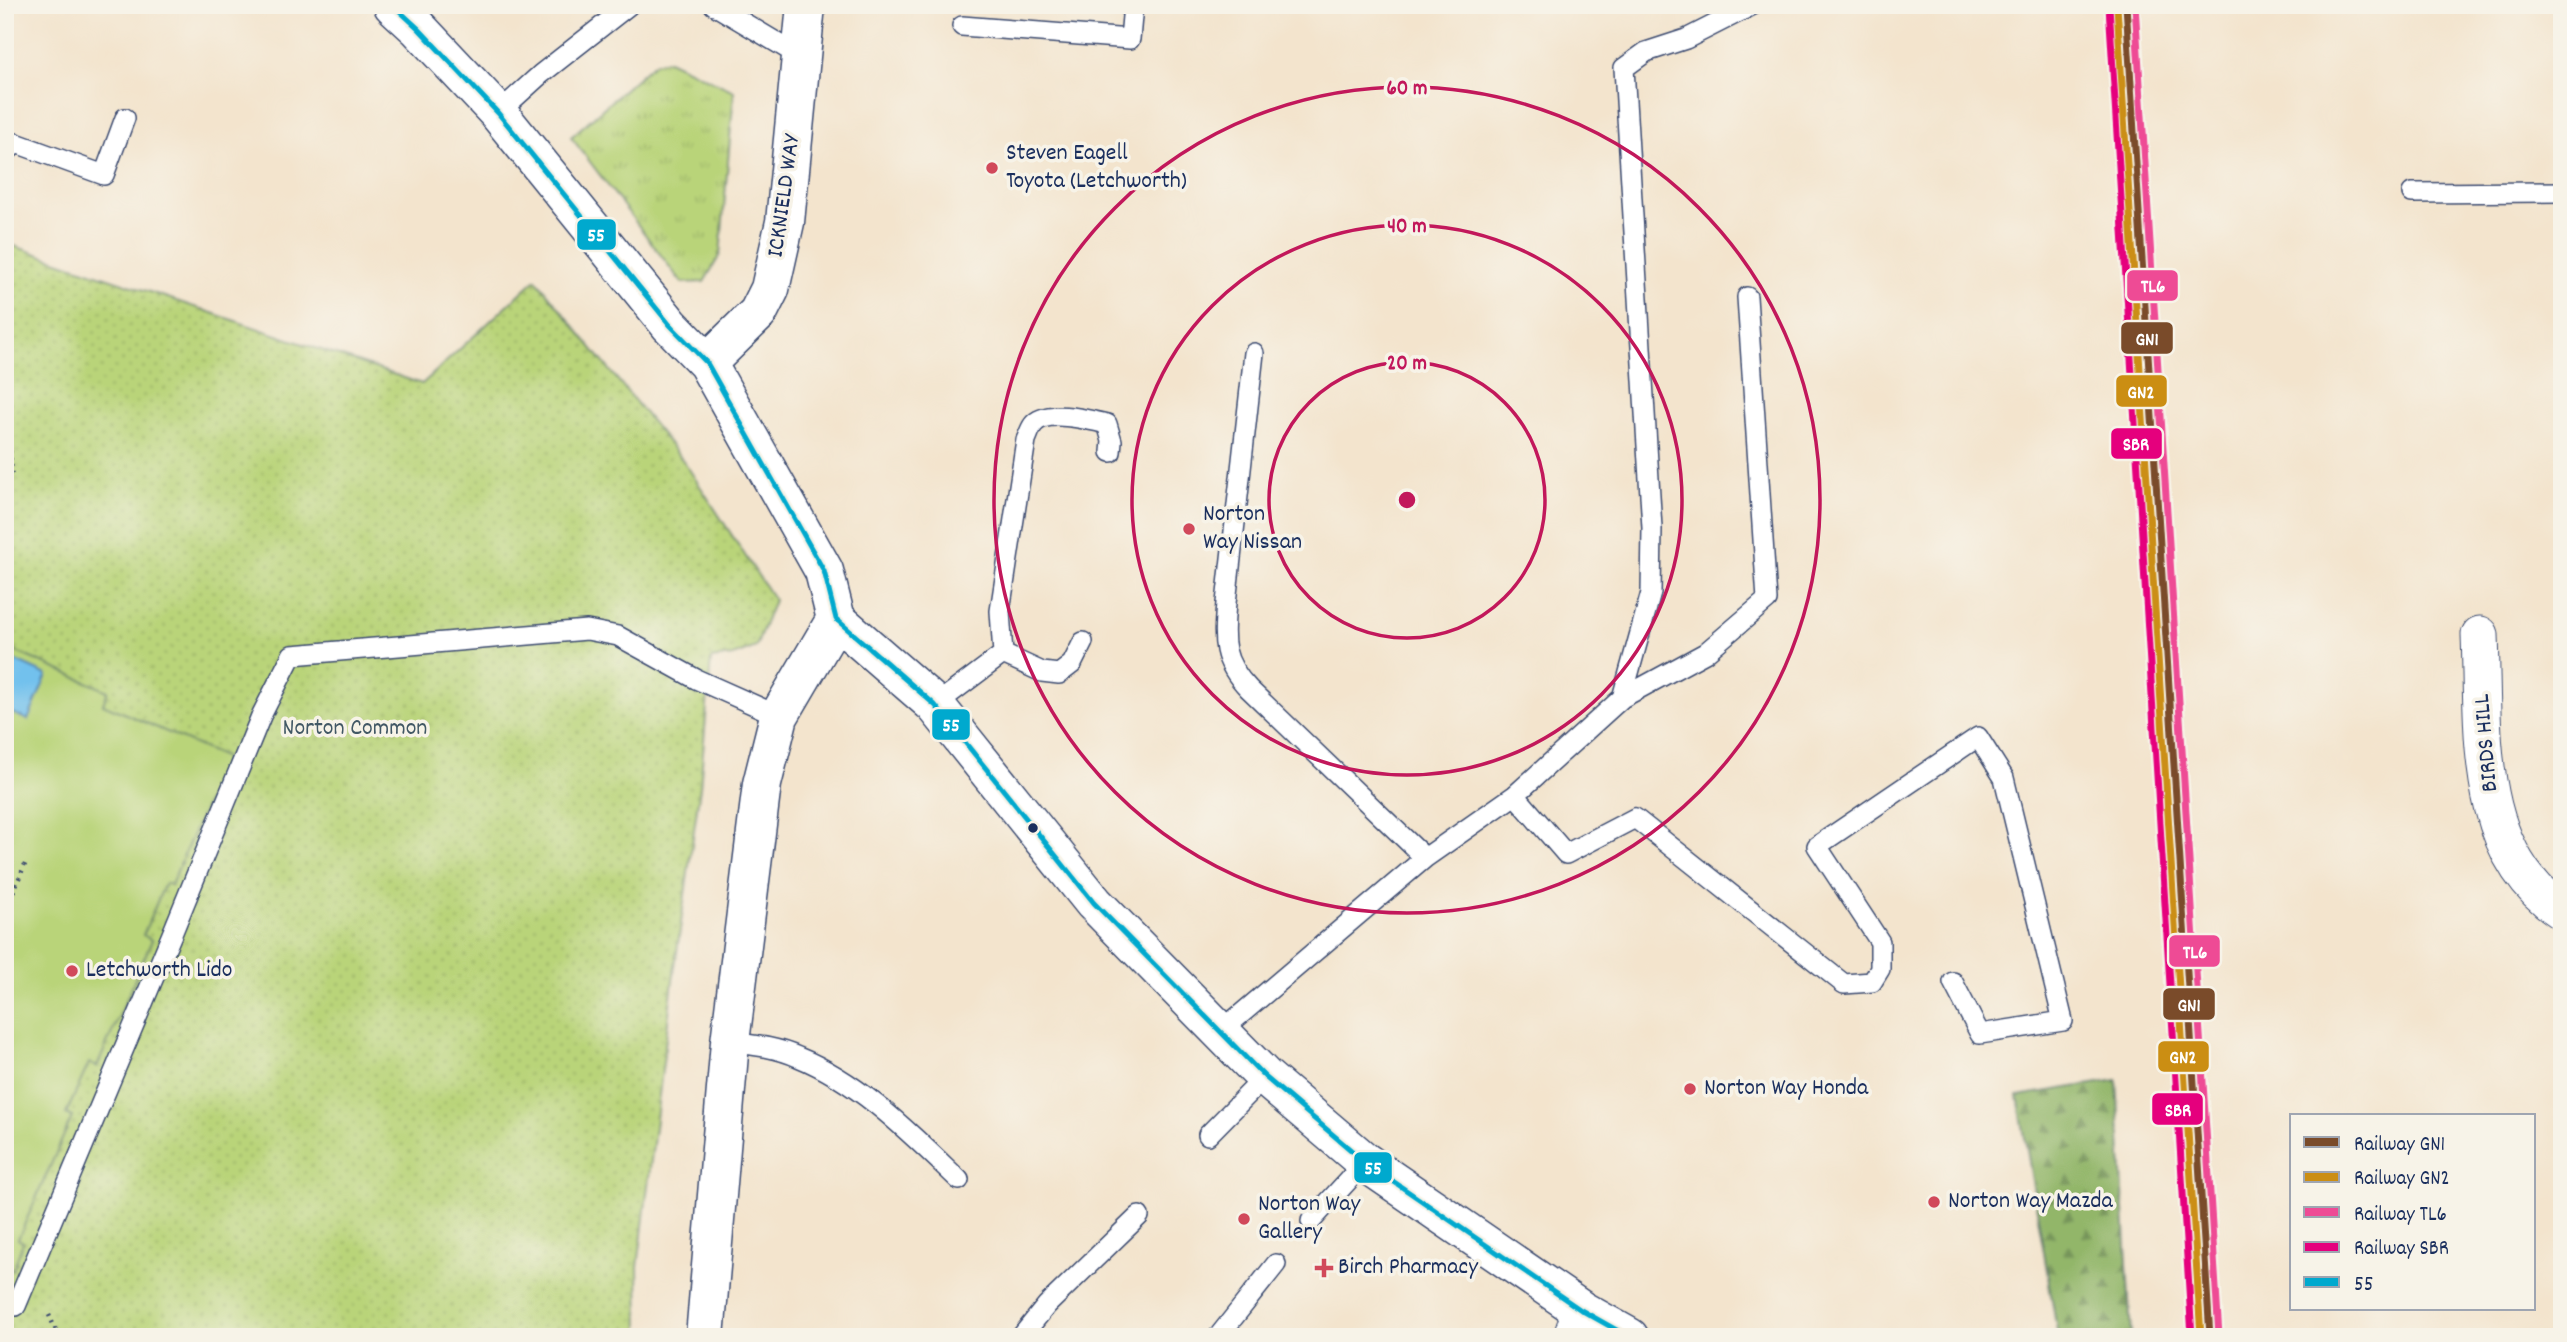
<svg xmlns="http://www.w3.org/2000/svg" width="2567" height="1342" viewBox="0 0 2567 1342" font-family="Dekko,sans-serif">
  <defs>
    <pattern id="grass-tufts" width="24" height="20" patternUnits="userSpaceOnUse" patternTransform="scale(1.75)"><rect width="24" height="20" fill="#b9d479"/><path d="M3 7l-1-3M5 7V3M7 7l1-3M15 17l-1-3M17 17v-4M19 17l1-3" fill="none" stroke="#9eb66b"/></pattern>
    <pattern id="forest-firs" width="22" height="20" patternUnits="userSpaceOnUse" patternTransform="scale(1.75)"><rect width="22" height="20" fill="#92b669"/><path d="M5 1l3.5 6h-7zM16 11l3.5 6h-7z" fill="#76945a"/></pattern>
    <pattern id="park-dots" width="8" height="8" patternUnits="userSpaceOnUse" patternTransform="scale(1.75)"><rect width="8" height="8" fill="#b9d479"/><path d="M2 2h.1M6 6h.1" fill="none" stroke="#9eb66b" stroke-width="1.8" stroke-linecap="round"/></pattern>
  </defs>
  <rect width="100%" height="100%" fill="#f7f3e8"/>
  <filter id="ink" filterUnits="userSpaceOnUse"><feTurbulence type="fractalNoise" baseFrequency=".0143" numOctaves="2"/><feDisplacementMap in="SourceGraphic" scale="14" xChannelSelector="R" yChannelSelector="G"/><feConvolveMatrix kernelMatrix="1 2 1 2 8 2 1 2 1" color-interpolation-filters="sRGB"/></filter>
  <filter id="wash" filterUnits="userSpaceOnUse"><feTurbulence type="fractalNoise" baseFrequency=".00686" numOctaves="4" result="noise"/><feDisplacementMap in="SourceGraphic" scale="28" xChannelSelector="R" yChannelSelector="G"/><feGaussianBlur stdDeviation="1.57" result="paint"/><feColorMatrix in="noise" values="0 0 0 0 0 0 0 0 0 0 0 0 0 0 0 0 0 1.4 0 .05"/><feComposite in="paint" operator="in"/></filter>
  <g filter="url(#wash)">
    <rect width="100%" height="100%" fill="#f3e4cd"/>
    <path fill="url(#grass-tufts)" stroke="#6a826c" stroke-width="2" d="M 668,60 L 734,91 L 720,255 L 704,282 L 682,283 L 571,137 L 654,63 Z"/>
    <path fill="url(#forest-firs)" stroke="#567264" stroke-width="2" d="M 2117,1080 L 2131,1337 L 2058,1337 L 2018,1096 Z"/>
    <path fill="url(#park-dots)" stroke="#6a826c" stroke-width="2" d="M 5,243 L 422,384 L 536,279 L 685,463 L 774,600 L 756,647 L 733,656 L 711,659 L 700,787 L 673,980 L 638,1267 L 639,1337 L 5,1337 Z"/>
    <path fill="#b9d479" stroke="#6a826c" stroke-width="2" d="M 5,647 L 108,691 L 103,704 L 226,758 L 171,885 L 165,883 L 143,935 L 152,940 L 97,1067 L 89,1063 L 66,1114 L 72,1117 L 18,1239 L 23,1242 L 13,1270 L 5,1266 Z"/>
    <path fill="#72c1ed" stroke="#4678a6" stroke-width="2" d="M 5,656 L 47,675 L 28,720 L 5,710 Z"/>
  </g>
  <g filter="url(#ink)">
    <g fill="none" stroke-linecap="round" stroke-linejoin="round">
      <g stroke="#3b4a6f" stroke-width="22">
        <path id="service" d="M 714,5 L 801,57
          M 962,26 L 1130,39 L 1133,5
          M 498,113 L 541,74 L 629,5
          M 5,153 L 16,143 L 104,175 L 125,118
          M 2412,193 L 2562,192
          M 1254,353 L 1226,603 C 1223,641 1221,660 1249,689 L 1425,858
          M 1003,654 L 1000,611 L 1026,440 C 1028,436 1030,429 1033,425 C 1045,408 1090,420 1107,424 L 1112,441 L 1111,452
          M 1003,654 L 1042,672 L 1059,674 L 1072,664 L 1083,642
          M 1622,698 L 1651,593 L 1652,528 L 1624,68 L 1646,52 L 1686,39 L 1753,5
          M 935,705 L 1003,654
          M 1515,795 L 1566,854 L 1635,818 L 1844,984 L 1872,982 L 1880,969 L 1880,942 L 1817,846 L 1978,737 L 2004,778 L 2063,1021 L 1980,1034 L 1953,982
          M 1221,1031 L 1425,858 L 1515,795 L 1622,698 L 1705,653 L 1767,600 L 1747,297
          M 730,1042 C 753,1045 776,1047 798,1057 C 860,1082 911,1134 959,1180
          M 1208,1135 L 1265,1077
          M 1311,1221 L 1365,1162
          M 16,1306 L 172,934 L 261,716 L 292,655 L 587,630 L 618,636 L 696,679 L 779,716
          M 1021,1337 L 1047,1305 L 1139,1216
          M 1218,1337 L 1276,1264"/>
      </g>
      <g stroke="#3b4a6f" stroke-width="39">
        <path id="minor" d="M 2480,635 C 2484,728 2472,852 2562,911
          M 1572,1337 L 1581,1310"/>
      </g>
      <g stroke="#3b4a6f" stroke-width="41">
        <path id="tertiary" d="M 393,5 L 418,28 L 498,113 L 670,325 L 707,363 L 824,571 L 836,619 L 935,705 L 1094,903 L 1265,1077 L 1365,1162 L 1581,1310 L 1629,1337
          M 707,363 L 758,313 L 770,289 L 785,222 L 806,5
          M 705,1337 L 730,1042 L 762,784 L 779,716 L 836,619"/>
      </g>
      <path stroke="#3b4a6f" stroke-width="4.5" stroke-dasharray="2 5" stroke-linecap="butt" d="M 5,417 L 8,421 L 12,477
        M 5,911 L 26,862
        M 49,1315 L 59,1337"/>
      <use href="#service" stroke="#fff" stroke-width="19"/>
      <use href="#minor" stroke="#fff" stroke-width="37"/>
      <use href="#tertiary" stroke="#fff" stroke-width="38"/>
      <g stroke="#f7f3e8" stroke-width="10">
        <path id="bus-1" d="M 393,5 L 418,28 L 498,113 L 670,325 L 707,363 L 824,571 L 836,619 L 935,705 L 1094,903 L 1265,1077 L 1365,1162 L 1581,1310 L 1629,1337"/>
      </g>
      <use href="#bus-1" stroke="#00a9ce" stroke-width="5"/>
      <g stroke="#f7f3e8" stroke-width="12">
        <path id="rail-1" d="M 2126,5 L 2210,1337"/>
      </g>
      <g stroke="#f7f3e8" stroke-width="12">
        <path id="rail-2" d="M 2117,6 L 2201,1337"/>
      </g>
      <g stroke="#f7f3e8" stroke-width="12">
        <path id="rail-3" d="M 2135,5 L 2219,1336"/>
      </g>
      <g stroke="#f7f3e8" stroke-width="12">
        <path id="rail-4" d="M 2109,6 L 2192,1337"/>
      </g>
      <use href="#rail-1" stroke="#7a4b2a" stroke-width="7"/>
      <use href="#rail-2" stroke="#cb8e13" stroke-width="7"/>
      <use href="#rail-3" stroke="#ee4b95" stroke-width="7"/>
      <use href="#rail-4" stroke="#e5007d" stroke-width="7"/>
    </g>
  </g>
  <g fill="none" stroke="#c2185b" stroke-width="3.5">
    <circle cx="1407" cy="500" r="138"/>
    <circle cx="1407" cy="500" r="275"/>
    <circle cx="1407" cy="500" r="413"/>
  </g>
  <g fill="#d1495b" stroke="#f7f3e8" stroke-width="2.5">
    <circle cx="992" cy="168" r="7"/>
    <circle cx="1189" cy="529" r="7"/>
    <circle cx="72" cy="971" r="7"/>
    <circle cx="1690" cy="1089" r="7"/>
    <circle cx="1934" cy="1202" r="7"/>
    <circle cx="1244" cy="1219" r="7"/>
    <path d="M1320.5 1257.5h7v7h7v7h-7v7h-7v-7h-7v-7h7z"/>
  </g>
  <circle fill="#1b2f5e" stroke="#f7f3e8" stroke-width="2.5" cx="1033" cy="828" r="6"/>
  <g text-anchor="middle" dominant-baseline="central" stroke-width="7" stroke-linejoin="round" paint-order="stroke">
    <g font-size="24" fill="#1b2f5e" stroke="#f7f3e8" text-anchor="start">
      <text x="1006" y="154">Steven Eagell<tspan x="1006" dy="28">Toyota (Letchworth)</tspan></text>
      <text x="1203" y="515">Norton<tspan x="1203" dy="28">Way Nissan</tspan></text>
      <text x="86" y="971">Letchworth Lido</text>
      <text x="1704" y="1089">Norton Way Honda</text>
      <text x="1948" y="1202">Norton Way Mazda</text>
      <text x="1258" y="1205">Norton Way<tspan x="1258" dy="28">Gallery</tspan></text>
      <text x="1338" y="1268">Birch Pharmacy</text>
    </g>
    <g font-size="24" fill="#1b2f5e" stroke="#f7f3e8">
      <text transform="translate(785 196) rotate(-82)">ICKNIELD WAY</text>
      <text transform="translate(2487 743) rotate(-95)">BIRDS HILL</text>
    </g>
    <g font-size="24" fill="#425865" stroke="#f7f3e8">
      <text x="355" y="729">Norton Common</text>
    </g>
  </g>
  <circle cx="1407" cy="500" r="10" fill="#c2185b" stroke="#f7f3e8" stroke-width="3.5"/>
  <g font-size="21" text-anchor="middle" font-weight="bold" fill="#c2185b" stroke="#f7f3e8" stroke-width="7" stroke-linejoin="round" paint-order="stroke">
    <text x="1407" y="94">60 m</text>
    <text x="1407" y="232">40 m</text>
    <text x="1407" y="369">20 m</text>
  </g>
  <g stroke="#f7f3e8" stroke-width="2.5">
    <rect x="576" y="218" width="41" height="33" rx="7" fill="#00a9ce"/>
    <rect x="2126" y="269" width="53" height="33" rx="7" fill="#ee4b95"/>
    <rect x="2120" y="321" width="54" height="34" rx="7" fill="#7a4b2a"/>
    <rect x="2115" y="374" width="53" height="34" rx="7" fill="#cb8e13"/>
    <rect x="2110" y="427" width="53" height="33" rx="7" fill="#e5007d"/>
    <rect x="931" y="708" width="40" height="33" rx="7" fill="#00a9ce"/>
    <rect x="2168" y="934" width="53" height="34" rx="7" fill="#ee4b95"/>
    <rect x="2162" y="987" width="54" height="34" rx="7" fill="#7a4b2a"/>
    <rect x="2157" y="1040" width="53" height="33" rx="7" fill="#cb8e13"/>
    <rect x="2151" y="1092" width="53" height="34" rx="7" fill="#e5007d"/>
    <rect x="1353" y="1151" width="40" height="33" rx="7" fill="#00a9ce"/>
  </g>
  <g font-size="19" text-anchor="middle" font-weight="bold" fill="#fff">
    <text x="596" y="241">55</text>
    <text x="2153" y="292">TL6</text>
    <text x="2147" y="345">GN1</text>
    <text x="2141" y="398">GN2</text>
    <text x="2136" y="450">SBR</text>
    <text x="951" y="731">55</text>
    <text x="2195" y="958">TL6</text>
    <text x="2189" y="1011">GN1</text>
    <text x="2183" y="1063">GN2</text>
    <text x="2178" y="1116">SBR</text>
    <text x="1373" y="1174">55</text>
  </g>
  <rect width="2567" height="1342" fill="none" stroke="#f7f3e8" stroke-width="28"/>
  <rect x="2290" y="1114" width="245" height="196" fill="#f7f3e8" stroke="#9fa5b1" stroke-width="2"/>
  <rect x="2304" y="1137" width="35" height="10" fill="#7a4b2a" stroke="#9fa5b1" stroke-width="2"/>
  <text x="2354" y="1150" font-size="21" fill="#1b2f5e">Railway GN1</text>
  <rect x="2304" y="1172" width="35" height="10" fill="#cb8e13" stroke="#9fa5b1" stroke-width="2"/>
  <text x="2354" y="1184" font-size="21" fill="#1b2f5e">Railway GN2</text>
  <rect x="2304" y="1207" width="35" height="10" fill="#ee4b95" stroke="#9fa5b1" stroke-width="2"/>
  <text x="2354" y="1220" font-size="21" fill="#1b2f5e">Railway TL6</text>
  <rect x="2304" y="1242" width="35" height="10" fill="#e5007d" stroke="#9fa5b1" stroke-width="2"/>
  <text x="2354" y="1254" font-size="21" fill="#1b2f5e">Railway SBR</text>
  <rect x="2304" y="1277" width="35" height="10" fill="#00a9ce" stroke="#9fa5b1" stroke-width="2"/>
  <text x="2354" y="1290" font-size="21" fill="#1b2f5e">55</text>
</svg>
